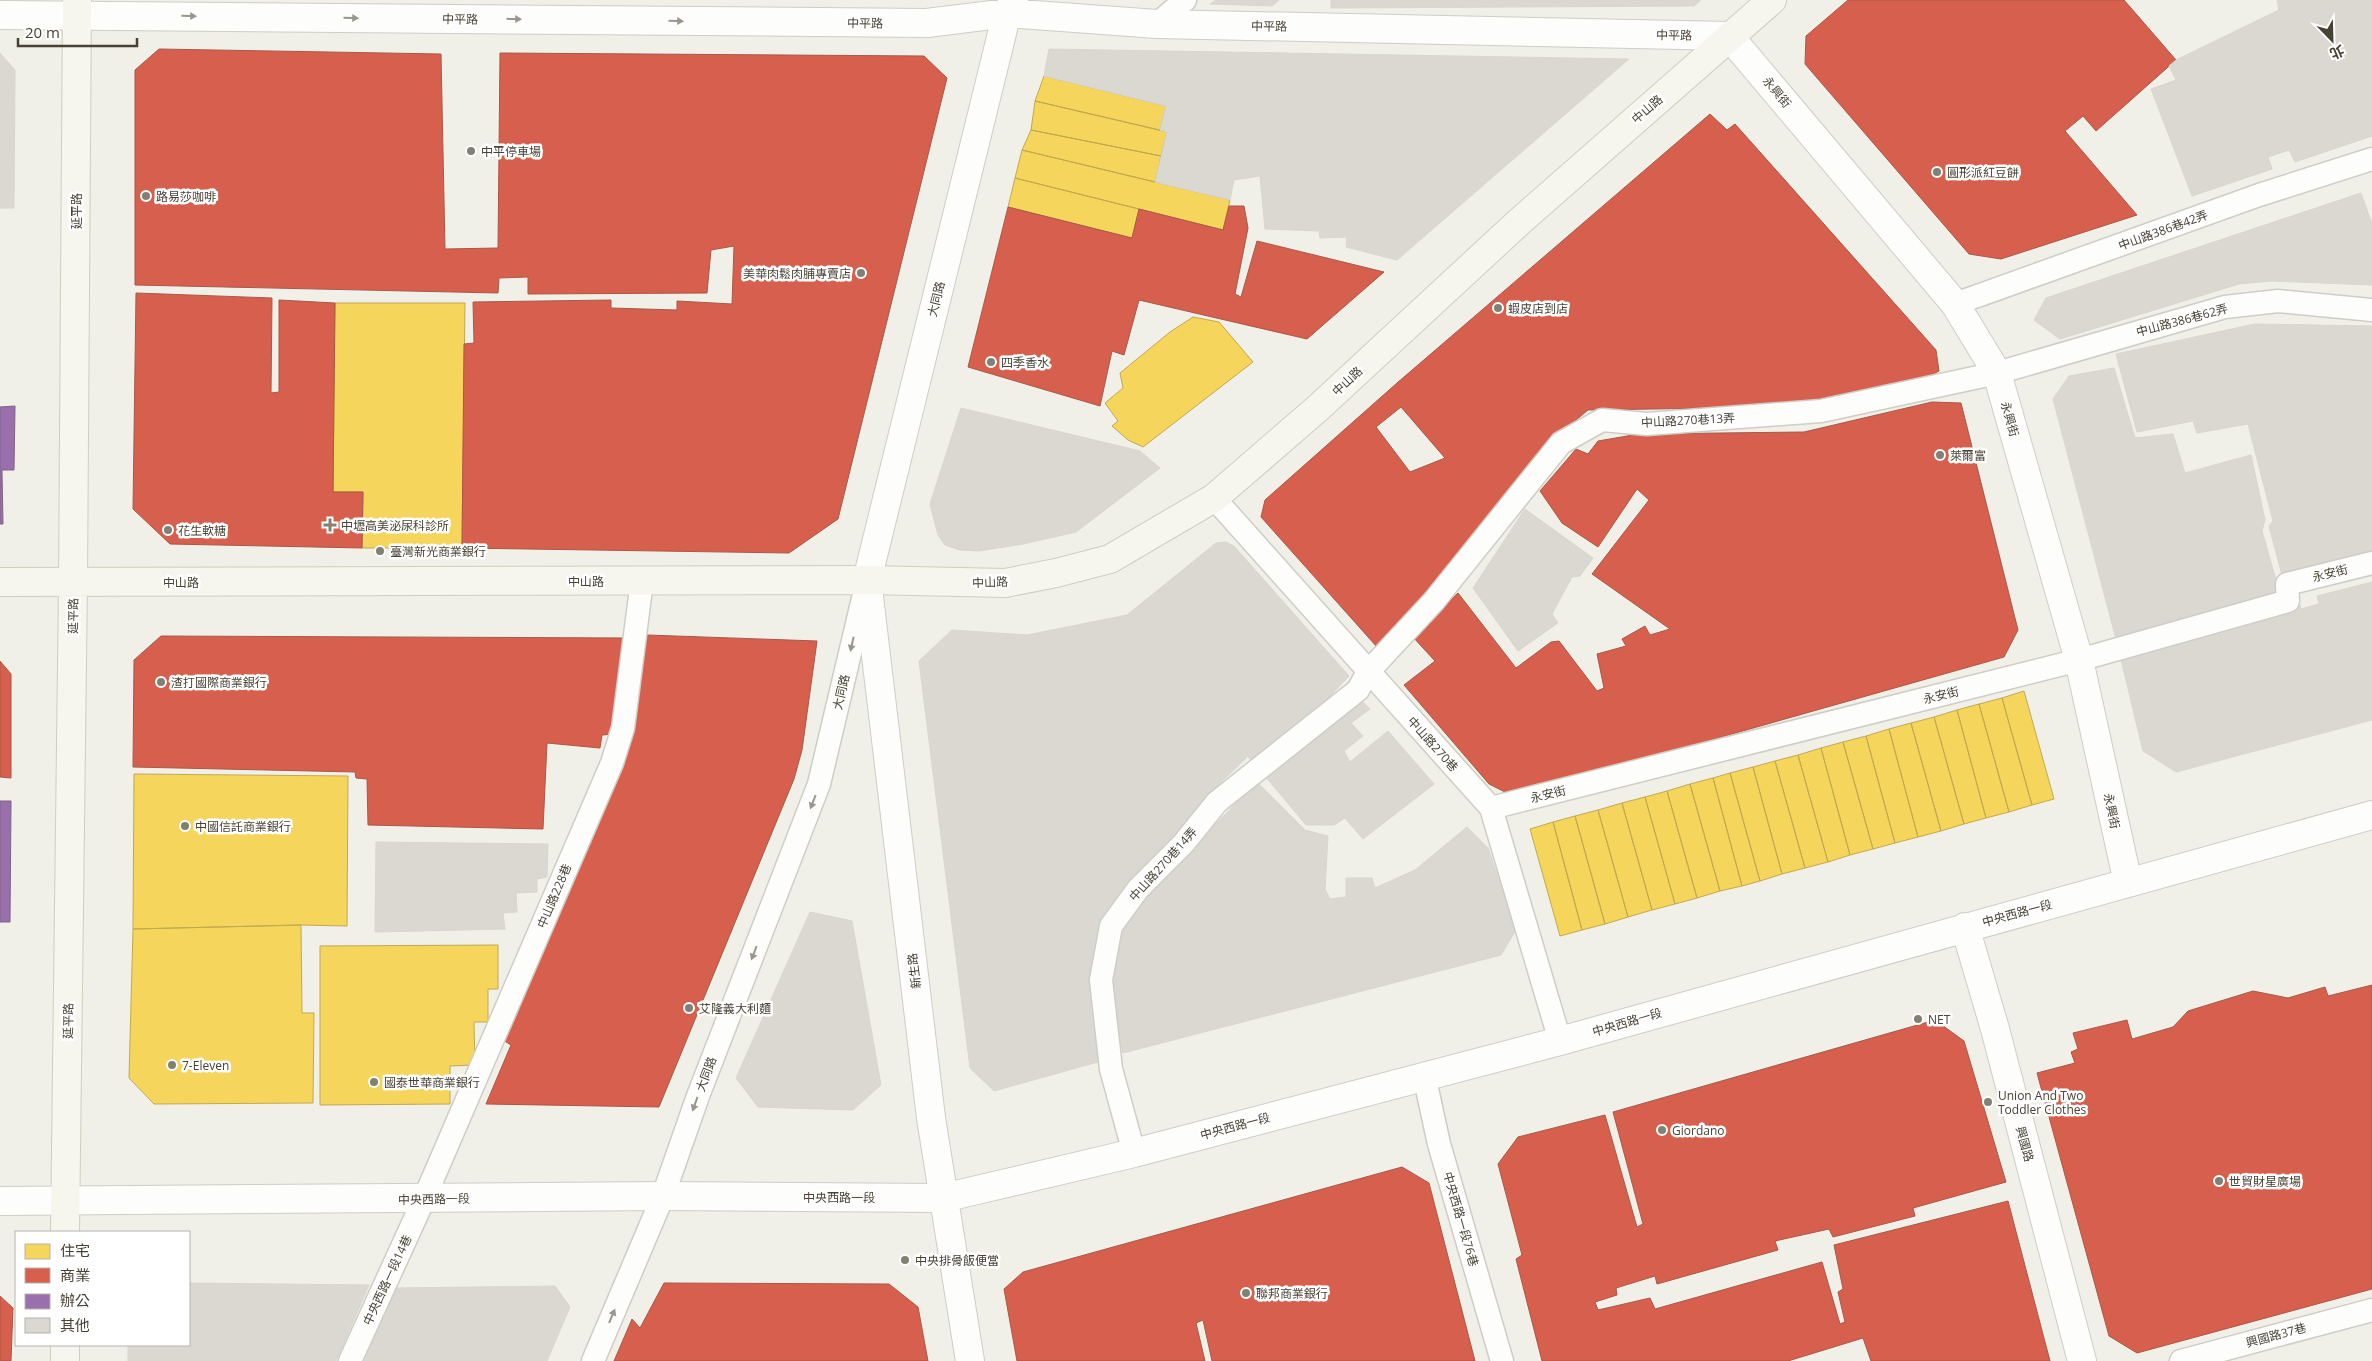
<svg xmlns="http://www.w3.org/2000/svg" width="2372" height="1361" viewBox="0 0 2372 1361" font-family="'Open Sans','Noto Sans TC',sans-serif">
  <rect width="100%" height="100%" fill="#f0efe8"/>
  <path fill="#f6d55c" stroke="#c2a950" d="M 1044,76 L 1166,106 L 1160,130 L 1035,101 Z
    M 1035,101 L 1167,132 L 1161,156 L 1031,130 Z
    M 1031,130 L 1161,156 L 1155,182 L 1022,150 Z
    M 1022,150 L 1230,200 L 1223,230 L 1015,178 Z
    M 1015,178 L 1139,209 L 1132,238 L 1008,207 Z
    M 335,303 L 465,303 L 462,548 L 362,548 L 363,492 L 333,492 Z
    M 1193,317 L 1219,322 L 1253,362 L 1143,447 L 1128,440 L 1112,426 L 1118,421 L 1105,403 L 1123,388 L 1120,373 L 1170,332 Z
    M 2024,691 L 2054,799 L 2032,805 L 2002,698 Z
    M 2002,698 L 2032,805 L 2009,812 L 1979,704 Z
    M 1979,704 L 2009,812 L 1986,818 L 1957,710 Z
    M 1957,710 L 1986,818 L 1964,824 L 1934,717 Z
    M 1934,717 L 1964,824 L 1941,831 L 1911,723 Z
    M 1911,723 L 1941,831 L 1918,837 L 1889,729 Z
    M 1889,729 L 1918,837 L 1895,843 L 1866,736 Z
    M 1866,736 L 1895,843 L 1873,849 L 1843,742 Z
    M 1843,742 L 1873,849 L 1850,855 L 1821,748 Z
    M 1821,748 L 1850,855 L 1828,862 L 1798,755 Z
    M 1798,755 L 1828,862 L 1805,868 L 1775,761 Z
    M 1775,761 L 1805,868 L 1782,874 L 1753,767 Z
    M 1753,767 L 1782,874 L 1760,881 L 1730,773 Z
    M 1730,773 L 1760,881 L 1742,886 L 1713,778 Z
    M 134,774 L 348,776 L 347,926 L 301,925 L 133,929 Z
    M 1713,778 L 1742,886 L 1720,891 L 1690,784 Z
    M 1690,784 L 1720,891 L 1697,898 L 1667,791 Z
    M 1667,791 L 1697,898 L 1675,904 L 1645,797 Z
    M 1645,797 L 1675,904 L 1652,910 L 1622,803 Z
    M 1622,803 L 1652,910 L 1628,917 L 1598,810 Z
    M 1598,810 L 1628,917 L 1605,924 L 1575,816 Z
    M 1575,816 L 1605,924 L 1582,930 L 1553,822 Z
    M 1553,822 L 1582,930 L 1560,936 L 1530,829 Z
    M 301,925 L 302,1013 L 314,1013 L 313,1103 L 154,1104 L 129,1078 L 133,929 Z
    M 498,945 L 498,989 L 488,989 L 488,1022 L 474,1022 L 475,1065 L 450,1066 L 450,1104 L 320,1105 L 320,946 Z"/>
  <path fill="#d6604d" stroke="#ab5746" fill-rule="evenodd" d="M 1848,0 L 2124,0 L 2176,60 L 2096,131 L 2083,116 L 2065,131 L 2137,215 L 2001,259 L 1969,254 L 1805,64 L 1806,36 Z
    M 159,49 L 441,54 L 445,249 L 498,248 L 500,53 L 924,56 L 947,78 L 838,519 L 789,553 L 462,548 L 464,344 L 474,343 L 473,302 L 611,300 L 611,308 L 677,310 L 677,301 L 732,304 L 734,246 L 711,250 L 707,293 L 528,294 L 528,277 L 499,278 L 498,293 L 135,285 L 135,70 Z
    M 1710,114 L 1727,130 L 1735,124 L 1936,350 L 1939,371 L 1910,386 L 1785,407 L 1588,410 L 1544,447 L 1440,584 L 1377,647 L 1261,517 L 1265,500 L 1397,383 ZM 1401,407 L 1445,458 L 1410,472 L 1376,427 Z
    M 1229,206 L 1244,206 L 1248,228 L 1235,294 L 1241,297 L 1257,241 L 1384,272 L 1307,339 L 1139,300 L 1124,355 L 1112,351 L 1100,406 L 968,367 L 1008,207 L 1132,238 L 1139,209 L 1223,230 Z
    M 136,293 L 272,298 L 271,393 L 279,392 L 279,300 L 335,303 L 333,492 L 363,492 L 362,548 L 170,544 L 133,509 Z
    M 1932,402 L 1961,403 L 2018,630 L 2004,657 L 1513,796 L 1489,784 L 1404,685 L 1435,661 L 1412,636 L 1458,593 L 1516,668 L 1551,642 L 1559,641 L 1597,691 L 1604,688 L 1597,654 L 1626,646 L 1622,639 L 1645,626 L 1650,635 L 1670,629 L 1592,574 L 1649,500 L 1637,489 L 1598,547 L 1562,523 L 1540,491 L 1576,449 L 1588,454 L 1598,441 L 1639,434 L 1804,432 Z
    M 647,635 L 817,641 L 802,750 L 794,779 L 659,1107 L 486,1104 L 511,1045 L 503,1040 L 630,735 Z
    M 161,636 L 628,638 L 615,734 L 602,735 L 600,748 L 547,743 L 543,829 L 368,825 L 367,779 L 356,778 L 355,772 L 133,767 L 134,660 Z
    M 0,661 L 11,674 L 11,778 L 0,777 Z
    M 2372,985 L 2372,1289 L 2137,1353 L 2109,1336 L 2037,1073 L 2075,1063 L 2071,1052 L 2078,1049 L 2073,1033 L 2127,1020 L 2132,1039 L 2173,1027 L 2188,1011 L 2253,991 L 2288,998 L 2325,987 L 2328,996 Z
    M 1935,1020 L 1964,1041 L 2006,1182 L 1913,1208 L 1915,1216 L 1833,1237 L 1829,1229 L 1775,1241 L 1778,1250 L 1657,1284 L 1655,1276 L 1616,1288 L 1617,1295 L 1595,1302 L 1598,1310 L 1650,1298 L 1655,1309 L 1822,1262 L 1840,1324 L 1845,1322 L 1838,1292 L 1843,1289 L 1834,1245 L 2008,1201 L 2050,1361 L 1871,1361 L 1863,1338 L 1788,1361 L 1542,1361 L 1516,1259 L 1522,1255 L 1498,1164 L 1518,1137 L 1605,1115 L 1637,1227 L 1643,1224 L 1613,1112 Z
    M 1402,1167 L 1429,1183 L 1475,1361 L 1212,1361 L 1203,1320 L 1196,1323 L 1205,1361 L 1017,1361 L 1004,1289 L 1023,1272 Z
    M 664,1283 L 889,1284 L 918,1307 L 928,1361 L 614,1361 L 632,1319 L 640,1328 Z
    M 0,1296 L 13,1308 L 11,1361 L 0,1361 Z"/>
  <path fill="#9970ab" stroke="#806287" d="M 15,406 L 14,470 L 2,470 L 3,524 L 0,524 L 0,407 Z
    M 0,801 L 11,801 L 10,922 L 0,922 Z"/>
  <path fill="#dad8d1" stroke="#d8d6ce" d="M 1216,0 L 1279,0 L 1272,6 L 1210,4 Z
    M 1331,0 L 1701,0 L 1694,6 L 1331,8 Z
    M 2277,0 L 2372,0 L 2372,136 L 2295,162 L 2289,150 L 2268,157 L 2272,169 L 2192,196 L 2151,89 L 2176,80 L 2169,66 L 2176,60 L 2279,10 Z
    M 1049,49 L 1629,59 L 1397,260 L 1346,247 L 1347,237 L 1320,238 L 1319,231 L 1265,229 L 1260,176 L 1234,180 L 1230,200 L 1155,182 L 1167,132 L 1160,130 L 1166,106 L 1044,76 Z
    M 0,53 L 15,70 L 14,208 L 0,208 Z
    M 2361,193 L 2372,224 L 2372,285 L 2271,281 L 2239,284 L 2060,339 L 2034,320 L 2046,298 Z
    M 2255,324 L 2372,326 L 2372,551 L 2282,575 L 2269,526 L 2273,521 L 2248,424 L 2197,433 L 2193,421 L 2137,432 L 2116,354 Z
    M 2114,368 L 2135,438 L 2173,434 L 2185,473 L 2251,455 L 2265,520 L 2262,531 L 2281,598 L 2117,643 L 2053,399 L 2069,376 Z
    M 961,408 L 1140,451 L 1160,468 L 1076,532 L 1023,544 L 979,551 L 960,550 L 945,545 L 938,535 L 930,504 Z
    M 1525,509 L 1593,558 L 1580,576 L 1572,577 L 1552,614 L 1558,623 L 1518,651 L 1473,588 Z
    M 1226,542 L 1234,546 L 1349,676 L 1330,696 L 1336,702 L 1253,764 L 1248,756 L 1201,802 L 1196,819 L 1107,917 L 1096,943 L 1105,1060 L 994,1091 L 970,1068 L 919,661 L 952,630 L 1027,635 L 1127,615 L 1216,543 Z
    M 2372,582 L 2372,720 L 2176,772 L 2143,751 L 2120,655 L 2299,602 L 2301,609 L 2319,604 L 2317,596 Z
    M 1360,699 L 1370,709 L 1351,723 L 1363,736 L 1344,751 L 1350,762 L 1388,731 L 1434,784 L 1363,839 L 1345,818 L 1334,825 L 1306,825 L 1265,776 Z
    M 1257,782 L 1305,830 L 1328,836 L 1325,889 L 1330,899 L 1346,897 L 1346,878 L 1372,878 L 1375,888 L 1415,870 L 1467,827 L 1488,848 L 1516,930 L 1501,955 L 1123,1053 L 1107,982 L 1112,942 L 1127,914 Z
    M 376,842 L 548,844 L 547,877 L 537,879 L 537,892 L 516,893 L 517,912 L 503,913 L 505,929 L 375,932 Z
    M 810,912 L 852,921 L 881,1085 L 853,1110 L 758,1107 L 736,1078 Z
    M 189,1283 L 369,1285 L 336,1361 L 128,1361 L 128,1345 L 189,1345 Z
    M 555,1286 L 570,1307 L 547,1361 L 362,1361 L 394,1288 Z"/>
  <g fill="none" stroke-linecap="round" stroke-linejoin="round">
    <g stroke="#cecdc6" stroke-width="25">
      <path id="lane" d="M 1157,24 L 1185,0
        M 1955,304 L 2259,195 L 2372,159
        M 1214,498 L 1491,808 L 1560,1041
        M 1491,808 L 2079,660 L 2288,601 L 2287,584 L 2372,563
        M 1424,1075 L 1439,1144 L 1502,1361
        M 1134,1153 L 1111,1069 L 1101,980 L 1111,926 L 1138,889 L 1183,844 L 1217,802 L 1358,690 L 1368,672 L 1434,601 L 1561,443 L 1602,420 L 1647,424 L 1821,411 L 1997,373 L 2225,307 L 2278,301 L 2372,310
        M 350,1361 L 424,1199 L 612,763 L 623,728 L 642,581
        M 593,1361 L 663,1196 L 698,1096 L 819,784 L 865,590
        M 2181,1361 L 2372,1310"/>
    </g>
    <g stroke="#cecdc6" stroke-width="30">
      <path id="street" d="M 0,15 L 927,23 L 1007,13 L 1157,24 L 1729,36 L 1955,304 L 1997,373 L 2079,660 L 2128,883
        M 1965,927 L 1995,1029 L 2082,1361
        M 0,1201 L 663,1196 L 943,1198 L 1134,1153 L 1560,1041 L 2372,815
        M 970,1361 L 931,1118 L 867,580 L 1007,13 L 1014,0"/>
    </g>
    <g stroke="#d0cebf" stroke-width="30">
      <path id="secondary" d="M 0,582 L 867,580 L 1005,583 L 1056,573 L 1110,559 L 1214,498 L 1318,408 L 1519,222 L 1772,0
        M 65,1232 L 73,582 L 77,0
        M 65,1361 L 65,1345"/>
    </g>
    <use href="#lane" stroke="#fdfdfc" stroke-width="22"/>
    <use href="#street" stroke="#fdfdfc" stroke-width="28"/>
    <use href="#secondary" stroke="#f6f5ee" stroke-width="28"/>
  </g>
  <defs><path id="oneway-solid" d="M-6-.8H1V-3.2L6.5 0L1 3.2V.8H-6Z" transform="scale(1.25)"/></defs>
  <g fill="#99968e">
    <use href="#oneway-solid" transform="translate(189 16) rotate(1)"/>
    <use href="#oneway-solid" transform="translate(351 18) rotate(1)"/>
    <use href="#oneway-solid" transform="translate(514 19) rotate(1)"/>
    <use href="#oneway-solid" transform="translate(676 21) rotate(1)"/>
    <use href="#oneway-solid" transform="translate(852 644) rotate(103)"/>
    <use href="#oneway-solid" transform="translate(813 802) rotate(111)"/>
    <use href="#oneway-solid" transform="translate(754 953) rotate(111)"/>
    <use href="#oneway-solid" transform="translate(695 1104) rotate(110)"/>
    <use href="#oneway-solid" transform="translate(612 1316) rotate(-67)"/>
  </g>
  <g fill="#827f73" stroke="#fff" stroke-width="2">
    <circle cx="471" cy="151" r="5"/>
    <circle cx="1937" cy="172" r="5"/>
    <circle cx="146" cy="196" r="5"/>
    <circle cx="861" cy="273" r="5"/>
    <circle cx="1498" cy="308" r="5"/>
    <circle cx="991" cy="362" r="5"/>
    <circle cx="1940" cy="455" r="5"/>
    <path d="M327.5 517.5h5v5h5v5h-5v5h-5v-5h-5v-5h5z"/>
    <circle cx="168" cy="530" r="5"/>
    <circle cx="380" cy="551" r="5"/>
    <circle cx="161" cy="682" r="5"/>
    <circle cx="185" cy="826" r="5"/>
    <circle cx="689" cy="1008" r="5"/>
    <circle cx="1918" cy="1019" r="5"/>
    <circle cx="172" cy="1065" r="5"/>
    <circle cx="374" cy="1082" r="5"/>
    <circle cx="1988" cy="1102" r="5"/>
    <circle cx="1662" cy="1130" r="5"/>
    <circle cx="2219" cy="1181" r="5"/>
    <circle cx="905" cy="1260" r="5"/>
    <circle cx="1246" cy="1293" r="5"/>
  </g>
  <g text-anchor="middle" dominant-baseline="central" stroke-width="5" stroke-linejoin="round" paint-order="stroke">
    <g font-size="12" fill="#474234" stroke="#fff">
      <text transform="translate(460 19) rotate(1)">中平路</text>
      <text transform="translate(865 23) rotate(1)">中平路</text>
      <text transform="translate(1269 26) rotate(1)">中平路</text>
      <text transform="translate(1674 35) rotate(1)">中平路</text>
      <text transform="translate(1777 92) rotate(50)">永興街</text>
      <text transform="translate(1647 109) rotate(-41)">中山路</text>
      <text transform="translate(76 211) rotate(-90)">延平路</text>
      <text transform="translate(2163 230) rotate(-20)">中山路386巷42弄</text>
      <text transform="translate(936 299) rotate(-76)">大同路</text>
      <text transform="translate(2182 320) rotate(-15)">中山路386巷62弄</text>
      <text transform="translate(1347 381) rotate(-43)">中山路</text>
      <text transform="translate(2010 419) rotate(74)">永興街</text>
      <text transform="translate(1688 420) rotate(-3)">中山路270巷13弄</text>
      <text transform="translate(2330 573) rotate(-14)">永安街</text>
      <text x="586" y="581">中山路</text>
      <text x="181" y="582">中山路</text>
      <text transform="translate(990 582) rotate(-2)">中山路</text>
      <text transform="translate(73 616) rotate(-89)">延平路</text>
      <text transform="translate(841 692) rotate(-77)">大同路</text>
      <text transform="translate(1941 695) rotate(-14)">永安街</text>
      <text transform="translate(1433 744) rotate(48)">中山路270巷</text>
      <text transform="translate(1548 794) rotate(-14)">永安街</text>
      <text transform="translate(2112 811) rotate(78)">永興街</text>
      <text transform="translate(1163 864) rotate(-48)">中山路270巷14弄</text>
      <text transform="translate(554 896) rotate(-67)">中山路228巷</text>
      <text transform="translate(2017 913) rotate(-15)">中央西路一段</text>
      <text transform="translate(914 971) rotate(-97)">新生路</text>
      <text transform="translate(68 1021) rotate(-89)">延平路</text>
      <text transform="translate(1627 1022) rotate(-16)">中央西路一段</text>
      <text transform="translate(706 1074) rotate(-69)">大同路</text>
      <text transform="translate(1235 1126) rotate(-15)">中央西路一段</text>
      <text transform="translate(2025 1144) rotate(75)">興國路</text>
      <text x="839" y="1197">中央西路一段</text>
      <text transform="translate(434 1199) rotate(-1)">中央西路一段</text>
      <text transform="translate(1461 1219) rotate(74)">中央西路一段76巷</text>
      <text transform="translate(387 1280) rotate(-65)">中央西路一段14巷</text>
      <text transform="translate(2276 1335) rotate(-15)">興國路37巷</text>
    </g>
    <g font-size="12" fill="#474234" stroke="#fff" text-anchor="start">
      <text x="481" y="151">中平停車場</text>
      <text x="1947" y="172">圓形派紅豆餅</text>
      <text x="156" y="196">路易莎咖啡</text>
      <text x="851" y="273" text-anchor="end">美華肉鬆肉脯專賣店</text>
      <text x="1508" y="308">蝦皮店到店</text>
      <text x="1001" y="362">四季香水</text>
      <text x="1950" y="455">萊爾富</text>
      <text x="341" y="525">中壢高美泌尿科診所</text>
      <text x="178" y="530">花生軟糖</text>
      <text x="390" y="551">臺灣新光商業銀行</text>
      <text x="171" y="682">渣打國際商業銀行</text>
      <text x="195" y="826">中國信託商業銀行</text>
      <text x="699" y="1008">艾隆義大利麵</text>
      <text x="1928" y="1019">NET</text>
      <text x="182" y="1065">7-Eleven</text>
      <text x="384" y="1082">國泰世華商業銀行</text>
      <text x="1998" y="1095">Union And Two<tspan x="1998" dy="14">Toddler Clothes</tspan></text>
      <text x="1672" y="1130">Giordano</text>
      <text x="2229" y="1181">世貿財星廣場</text>
      <text x="915" y="1260">中央排骨飯便當</text>
      <text x="1256" y="1293">聯邦商業銀行</text>
    </g>
  </g>
  <rect x="15" y="1231" width="175" height="115" fill="#ffffff" stroke="#b5b3ae"/>
  <rect x="25" y="1244" width="25" height="15" fill="#f6d55c" stroke="#b5b3ae"/>
  <text x="60" y="1256" font-size="15" fill="#474234">住宅</text>
  <rect x="25" y="1268" width="25" height="15" fill="#d6604d" stroke="#b5b3ae"/>
  <text x="60" y="1281" font-size="15" fill="#474234">商業</text>
  <rect x="25" y="1294" width="25" height="15" fill="#9970ab" stroke="#b5b3ae"/>
  <text x="60" y="1306" font-size="15" fill="#474234">辦公</text>
  <rect x="25" y="1318" width="25" height="15" fill="#dad8d1" stroke="#b5b3ae"/>
  <text x="60" y="1331" font-size="15" fill="#474234">其他</text>
  <g transform="translate(2332 40) rotate(157)" stroke="#ffffff" stroke-width="4" paint-order="stroke">
  <path d="M0-4L9 19L0 12L-9 19Z" fill="#474234"/>
  <text y="-8" font-size="14" font-weight="bold" text-anchor="middle" fill="#474234">北</text>
  </g>
  <path d="M18 38v8h119v-8" fill="none" stroke="#474234" stroke-width="2.5"/>
  <text x="25" y="38" font-size="15" fill="#474234" stroke="#ffffff" stroke-width="4" paint-order="stroke">20 m</text>
</svg>
